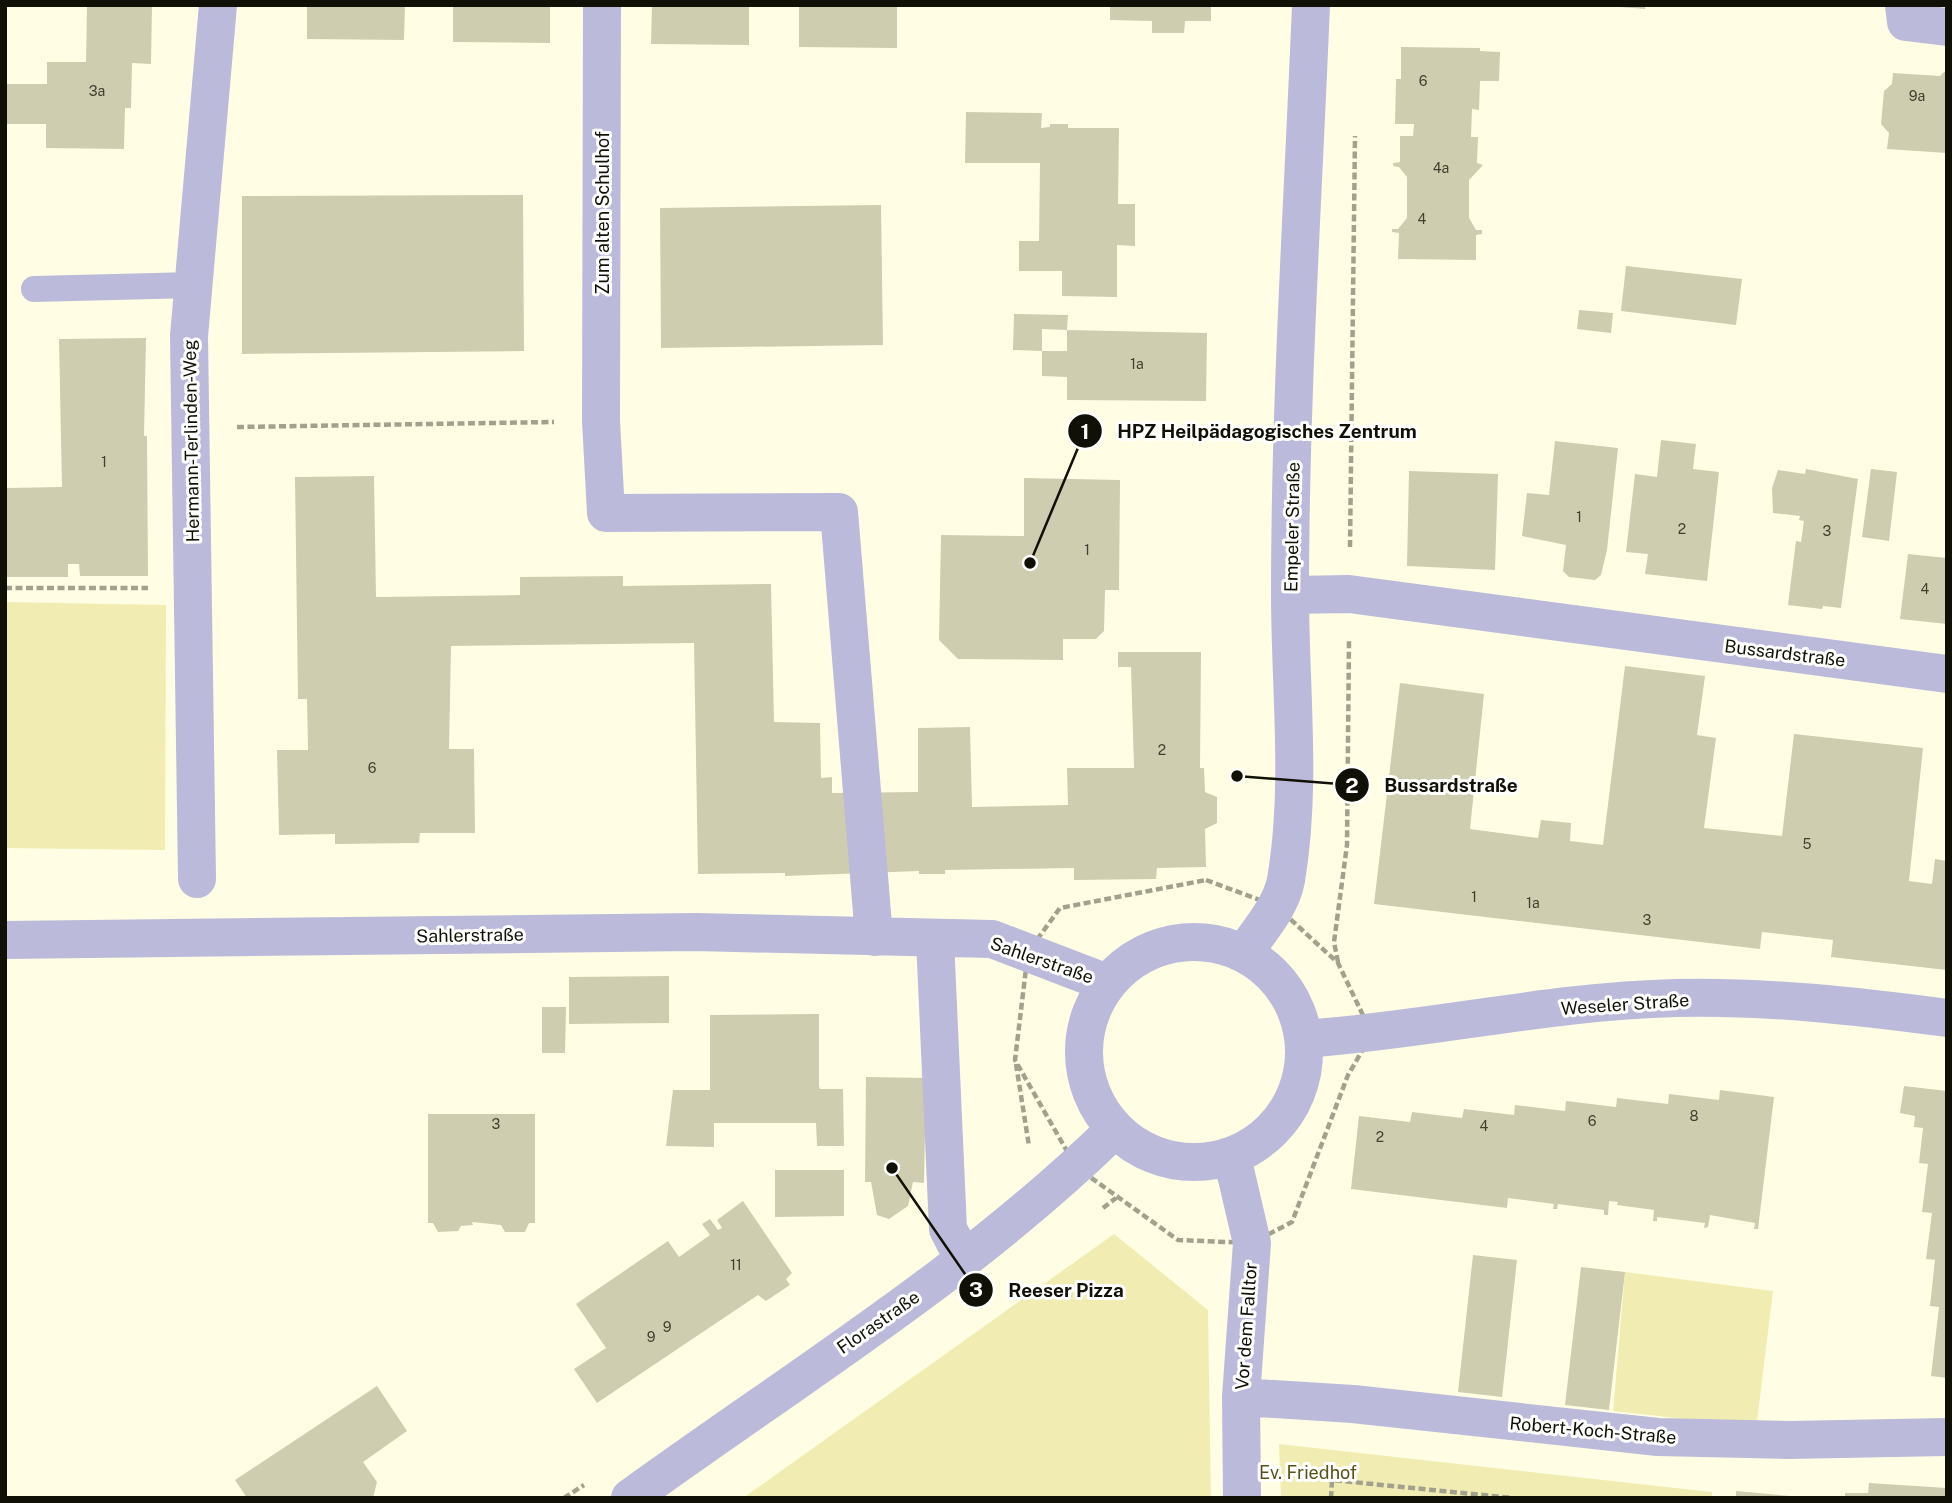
<svg xmlns="http://www.w3.org/2000/svg" width="1952" height="1503" viewBox="0 0 1952 1503" font-family="'Public Sans',sans-serif">
  <rect width="100%" height="100%" fill="#fffee4"/>
  <path fill="#f1edb2" d="M 5,602 L 166,605 L 165,850 L 5,848 Z
    M 1114,1234 L 1208,1310 L 1211,1498 L 743,1498 Z
    M 1625,1272 L 1773,1291 L 1757,1422 L 1721,1423 L 1613,1411 Z
    M 1279,1444 L 1712,1492 L 1712,1498 L 1281,1498 Z"/>
  <path fill="#cfcdaf" d="M 87,5 L 152,5 L 151,64 L 132,63 L 131,108 L 125,108 L 124,149 L 46,148 L 46,124 L 5,124 L 5,84 L 47,84 L 47,62 L 86,62 Z
    M 307,5 L 405,5 L 404,40 L 307,39 Z
    M 453,5 L 550,5 L 550,43 L 453,42 Z
    M 652,5 L 749,5 L 749,45 L 651,44 Z
    M 799,5 L 897,5 L 897,48 L 799,47 Z
    M 1110,5 L 1211,5 L 1211,21 L 1185,21 L 1184,33 L 1152,33 L 1152,21 L 1110,20 Z
    M 1620,5 L 1645,5 L 1645,9 L 1620,7 Z
    M 1401,47 L 1480,48 L 1480,51 L 1500,52 L 1499,81 L 1480,81 L 1479,110 L 1472,109 L 1471,137 L 1478,137 L 1477,163 L 1483,165 L 1469,180 L 1469,218 L 1476,230 L 1482,230 L 1482,234 L 1476,235 L 1476,260 L 1398,259 L 1399,233 L 1392,232 L 1392,229 L 1398,229 L 1407,218 L 1407,177 L 1399,167 L 1393,166 L 1393,163 L 1400,162 L 1400,136 L 1413,136 L 1414,124 L 1395,124 L 1396,79 L 1401,79 Z
    M 1944,72 L 1947,73 L 1947,153 L 1887,149 L 1889,133 L 1881,124 L 1884,91 L 1892,84 L 1893,73 L 1940,76 Z
    M 966,112 L 1042,113 L 1041,128 L 1050,127 L 1050,124 L 1068,124 L 1068,128 L 1119,128 L 1118,204 L 1135,204 L 1135,246 L 1117,245 L 1117,297 L 1062,296 L 1062,271 L 1019,271 L 1019,241 L 1039,241 L 1040,163 L 965,163 Z
    M 523,195 L 524,351 L 242,354 L 242,196 Z
    M 881,205 L 883,345 L 661,348 L 660,208 Z
    M 1626,266 L 1742,279 L 1736,325 L 1621,311 Z
    M 1579,310 L 1613,313 L 1611,333 L 1577,329 Z
    M 1014,314 L 1068,315 L 1067,330 L 1042,329 L 1042,351 L 1013,350 Z
    M 1067,330 L 1207,333 L 1206,401 L 1067,400 L 1067,377 L 1042,376 L 1042,351 L 1067,351 Z
    M 146,338 L 144,436 L 147,436 L 148,576 L 80,576 L 79,564 L 68,564 L 68,577 L 5,577 L 5,488 L 62,487 L 59,339 Z
    M 1661,440 L 1696,444 L 1693,469 L 1719,472 L 1707,581 L 1645,574 L 1648,554 L 1626,552 L 1635,474 L 1657,477 Z
    M 1555,441 L 1618,448 L 1607,550 L 1601,575 L 1595,580 L 1569,577 L 1563,571 L 1566,545 L 1522,536 L 1527,493 L 1549,495 Z
    M 1806,469 L 1858,479 L 1841,608 L 1823,606 L 1822,609 L 1788,605 L 1796,541 L 1801,542 L 1804,521 L 1799,520 L 1800,516 L 1773,513 L 1772,488 L 1778,470 L 1805,474 Z
    M 1871,469 L 1897,472 L 1889,541 L 1862,537 Z
    M 1409,471 L 1498,474 L 1495,570 L 1407,566 Z
    M 374,476 L 376,597 L 520,595 L 520,577 L 623,576 L 623,586 L 771,584 L 774,722 L 820,723 L 821,778 L 832,777 L 832,793 L 918,792 L 918,728 L 970,727 L 972,807 L 1068,805 L 1067,768 L 1134,768 L 1131,667 L 1118,667 L 1118,652 L 1201,652 L 1200,768 L 1204,768 L 1205,792 L 1217,797 L 1217,823 L 1205,829 L 1206,867 L 1157,868 L 1156,879 L 1074,880 L 1074,868 L 945,870 L 945,874 L 919,874 L 919,871 L 785,876 L 785,873 L 698,874 L 694,643 L 451,646 L 449,749 L 474,749 L 475,833 L 420,833 L 419,843 L 335,844 L 335,834 L 279,835 L 277,750 L 308,750 L 307,699 L 298,699 L 295,477 Z
    M 1024,478 L 1120,480 L 1119,590 L 1105,590 L 1104,631 L 1096,639 L 1063,639 L 1063,660 L 958,659 L 939,640 L 941,535 L 1024,536 Z
    M 1908,554 L 1947,558 L 1947,624 L 1900,619 Z
    M 1625,666 L 1705,676 L 1697,735 L 1716,738 L 1704,828 L 1782,836 L 1794,734 L 1923,748 L 1909,881 L 1932,884 L 1935,859 L 1947,861 L 1947,970 L 1831,957 L 1833,940 L 1762,932 L 1760,949 L 1374,904 L 1400,683 L 1484,694 L 1470,829 L 1538,838 L 1541,820 L 1571,823 L 1570,841 L 1603,845 Z
    M 669,976 L 669,1023 L 569,1024 L 569,977 Z
    M 542,1007 L 566,1007 L 565,1053 L 542,1053 Z
    M 819,1014 L 819,1086 L 820,1089 L 843,1089 L 844,1146 L 817,1146 L 816,1123 L 714,1123 L 714,1147 L 666,1146 L 673,1090 L 710,1090 L 710,1015 Z
    M 866,1077 L 926,1078 L 924,1183 L 913,1182 L 908,1206 L 889,1219 L 877,1215 L 871,1182 L 865,1182 Z
    M 1904,1086 L 1947,1091 L 1947,1378 L 1931,1376 L 1939,1307 L 1930,1306 L 1935,1260 L 1926,1259 L 1932,1213 L 1922,1212 L 1928,1164 L 1919,1163 L 1923,1128 L 1914,1127 L 1915,1116 L 1900,1113 Z
    M 1720,1090 L 1774,1097 L 1758,1229 L 1754,1229 L 1755,1223 L 1710,1215 L 1708,1227 L 1704,1228 L 1705,1223 L 1657,1217 L 1657,1221 L 1653,1221 L 1654,1210 L 1617,1205 L 1618,1202 L 1609,1201 L 1608,1215 L 1604,1215 L 1604,1210 L 1558,1204 L 1557,1209 L 1553,1209 L 1554,1204 L 1508,1198 L 1507,1208 L 1351,1189 L 1359,1116 L 1410,1122 L 1412,1112 L 1462,1118 L 1464,1109 L 1514,1115 L 1515,1105 L 1565,1111 L 1566,1101 L 1616,1107 L 1617,1098 L 1668,1104 L 1669,1094 L 1719,1100 Z
    M 428,1114 L 535,1114 L 535,1223 L 529,1223 L 525,1232 L 505,1232 L 501,1225 L 472,1222 L 473,1225 L 461,1226 L 458,1231 L 438,1232 L 433,1223 L 428,1223 Z
    M 775,1170 L 844,1170 L 844,1216 L 775,1217 Z
    M 743,1201 L 792,1273 L 786,1279 L 790,1285 L 766,1301 L 758,1295 L 597,1403 L 574,1369 L 606,1348 L 576,1304 L 668,1241 L 679,1257 L 710,1235 L 702,1224 L 710,1219 L 718,1230 L 722,1228 L 717,1220 Z
    M 1473,1255 L 1517,1260 L 1502,1397 L 1458,1392 Z
    M 1581,1267 L 1625,1272 L 1609,1410 L 1565,1405 Z
    M 377,1386 L 407,1431 L 363,1462 L 377,1482 L 373,1498 L 247,1498 L 235,1480 Z
    M 1869,1483 L 1947,1488 L 1947,1498 L 1845,1498 L 1845,1493 L 1868,1493 Z
    M 1736,1491 L 1790,1496 L 1790,1498 L 1736,1498 Z"/>
  <g fill="none" stroke-linecap="round" stroke-linejoin="round">
    <path stroke="#a2a18d" stroke-width="4.5" stroke-dasharray="7 3.5" stroke-linecap="butt" d="M 237,427 L 554,422
      M 1350,547 L 1355,136
      M 5,588 L 148,588
      M 1206,880 L 1276,906 L 1338,963 L 1372,1034 L 1348,1075 L 1292,1222 L 1252,1243 L 1178,1240 L 1076,1167 L 1015,1060 L 1028,952 L 1060,908 Z
      M 1338,962 L 1334,942 L 1347,845 L 1349,640
      M 1016,1064 L 1029,1146
      M 1103,1208 L 1116,1198
      M 564,1498 L 584,1485
      M 1331,1498 L 1332,1480 L 1513,1498"/>
    <path stroke="#bbbadb" stroke-width="26" d="M 34,289 L 194,285"/>
    <path stroke="#bbbadb" stroke-width="38" d="M 602,5 L 601,421 L 606,513 L 839,512 L 874,937
      M 1904,5 L 1906,22 L 1947,27
      M 1290,595 L 1349,594 L 1947,674
      M 197,879 L 189,336 L 218,5
      M 935,939 L 948,1229 L 964,1260
      M 5,940 L 695,932 L 992,939 L 1107,983
      M1084 1052a110 110 0 1 1 220 0a110 110 0 1 1-220 0Z
      M 1244,953 C 1259,931 1281,907 1286,880 C 1302,785 1290,689 1290,594 C 1290,398 1303,201 1311,5
      M 1304,1039 C 1428,1030 1551,1001 1676,998 C 1767,996 1857,1006 1947,1018
      M 1232,1157 L 1252,1243 L 1241,1397 L 1242,1498
      M 1241,1397 L 1353,1404 L 1658,1437 L 1788,1440 L 1947,1437
      M 630,1498 C 794,1379 969,1272 1114,1130"/>
  </g>
  <g text-anchor="middle" dominant-baseline="central" stroke-width="6" stroke-linejoin="round" paint-order="stroke">
    <g font-size="14" fill="#403f30">
      <text x="1423" y="81">6</text>
      <text x="97" y="91">3a</text>
      <text x="1917" y="96">9a</text>
      <text x="1441" y="168">4a</text>
      <text x="1422" y="219">4</text>
      <text x="1137" y="364">1a</text>
      <text x="104" y="462">1</text>
      <text x="1579" y="517">1</text>
      <text x="1682" y="529">2</text>
      <text x="1827" y="531">3</text>
      <text x="1087" y="550">1</text>
      <text x="1925" y="589">4</text>
      <text x="1162" y="750">2</text>
      <text x="372" y="768">6</text>
      <text x="1807" y="844">5</text>
      <text x="1474" y="897">1</text>
      <text x="1533" y="903">1a</text>
      <text x="1647" y="920">3</text>
      <text x="1694" y="1116">8</text>
      <text x="1592" y="1121">6</text>
      <text x="496" y="1124">3</text>
      <text x="1484" y="1126">4</text>
      <text x="1380" y="1137">2</text>
      <text x="736" y="1265">11</text>
      <text x="667" y="1327">9</text>
      <text x="651" y="1337">9</text>
    </g>
    <g font-size="18" fill="#111006" stroke="#fff">
      <text transform="translate(602 213) rotate(-90)">Zum alten Schulhof</text>
      <text transform="translate(191 441) rotate(-91)">Hermann-Terlinden-Weg</text>
      <text transform="translate(1292 527) rotate(-89)">Empeler Straße</text>
      <text transform="translate(1785 653) rotate(7)">Bussardstraße</text>
      <text transform="translate(470 935) rotate(-1)">Sahlerstraße</text>
      <text transform="translate(1042 960) rotate(19)">Sahlerstraße</text>
      <text transform="translate(1625 1004) rotate(-4)">Weseler Straße</text>
      <text transform="translate(878 1322) rotate(-35)">Florastraße</text>
      <text transform="translate(1246 1326) rotate(-86)">Vor dem Falltor</text>
      <text transform="translate(1593 1430) rotate(5)">Robert-Koch-Straße</text>
    </g>
    <g font-size="18" fill="#565115" stroke="#fff">
      <text x="1308" y="1472">Ev. Friedhof</text>
    </g>
  </g>
  <path fill="none" stroke="#111006" stroke-width="2.5" d="M1030 563L1085 431M1237 776L1352 785M892 1168L976 1290"/>
  <g fill="#111006" stroke="#fff" stroke-width="2.5">
    <circle cx="1030" cy="563" r="7"/>
    <circle cx="1237" cy="776" r="7"/>
    <circle cx="892" cy="1168" r="7"/>
    <circle cx="1085" cy="431" r="18"/>
    <circle cx="1352" cy="785" r="18"/>
    <circle cx="976" cy="1290" r="18"/>
  </g>
  <g font-size="21" text-anchor="middle" font-weight="bold" fill="#fff">
    <text x="1085" y="439">1</text>
    <text x="1352" y="793">2</text>
    <text x="976" y="1297">3</text>
  </g>
  <g font-size="19" text-anchor="middle" font-weight="bold" fill="#111006" stroke="#fff" stroke-width="6" stroke-linejoin="round" paint-order="stroke">
    <text x="1267" y="438">HPZ Heilpädagogisches Zentrum</text>
    <text x="1451" y="792">Bussardstraße</text>
    <text x="1066" y="1297">Reeser Pizza</text>
  </g>
  <rect width="1952" height="1503" fill="none" stroke="#111006" stroke-width="14"/>
</svg>
